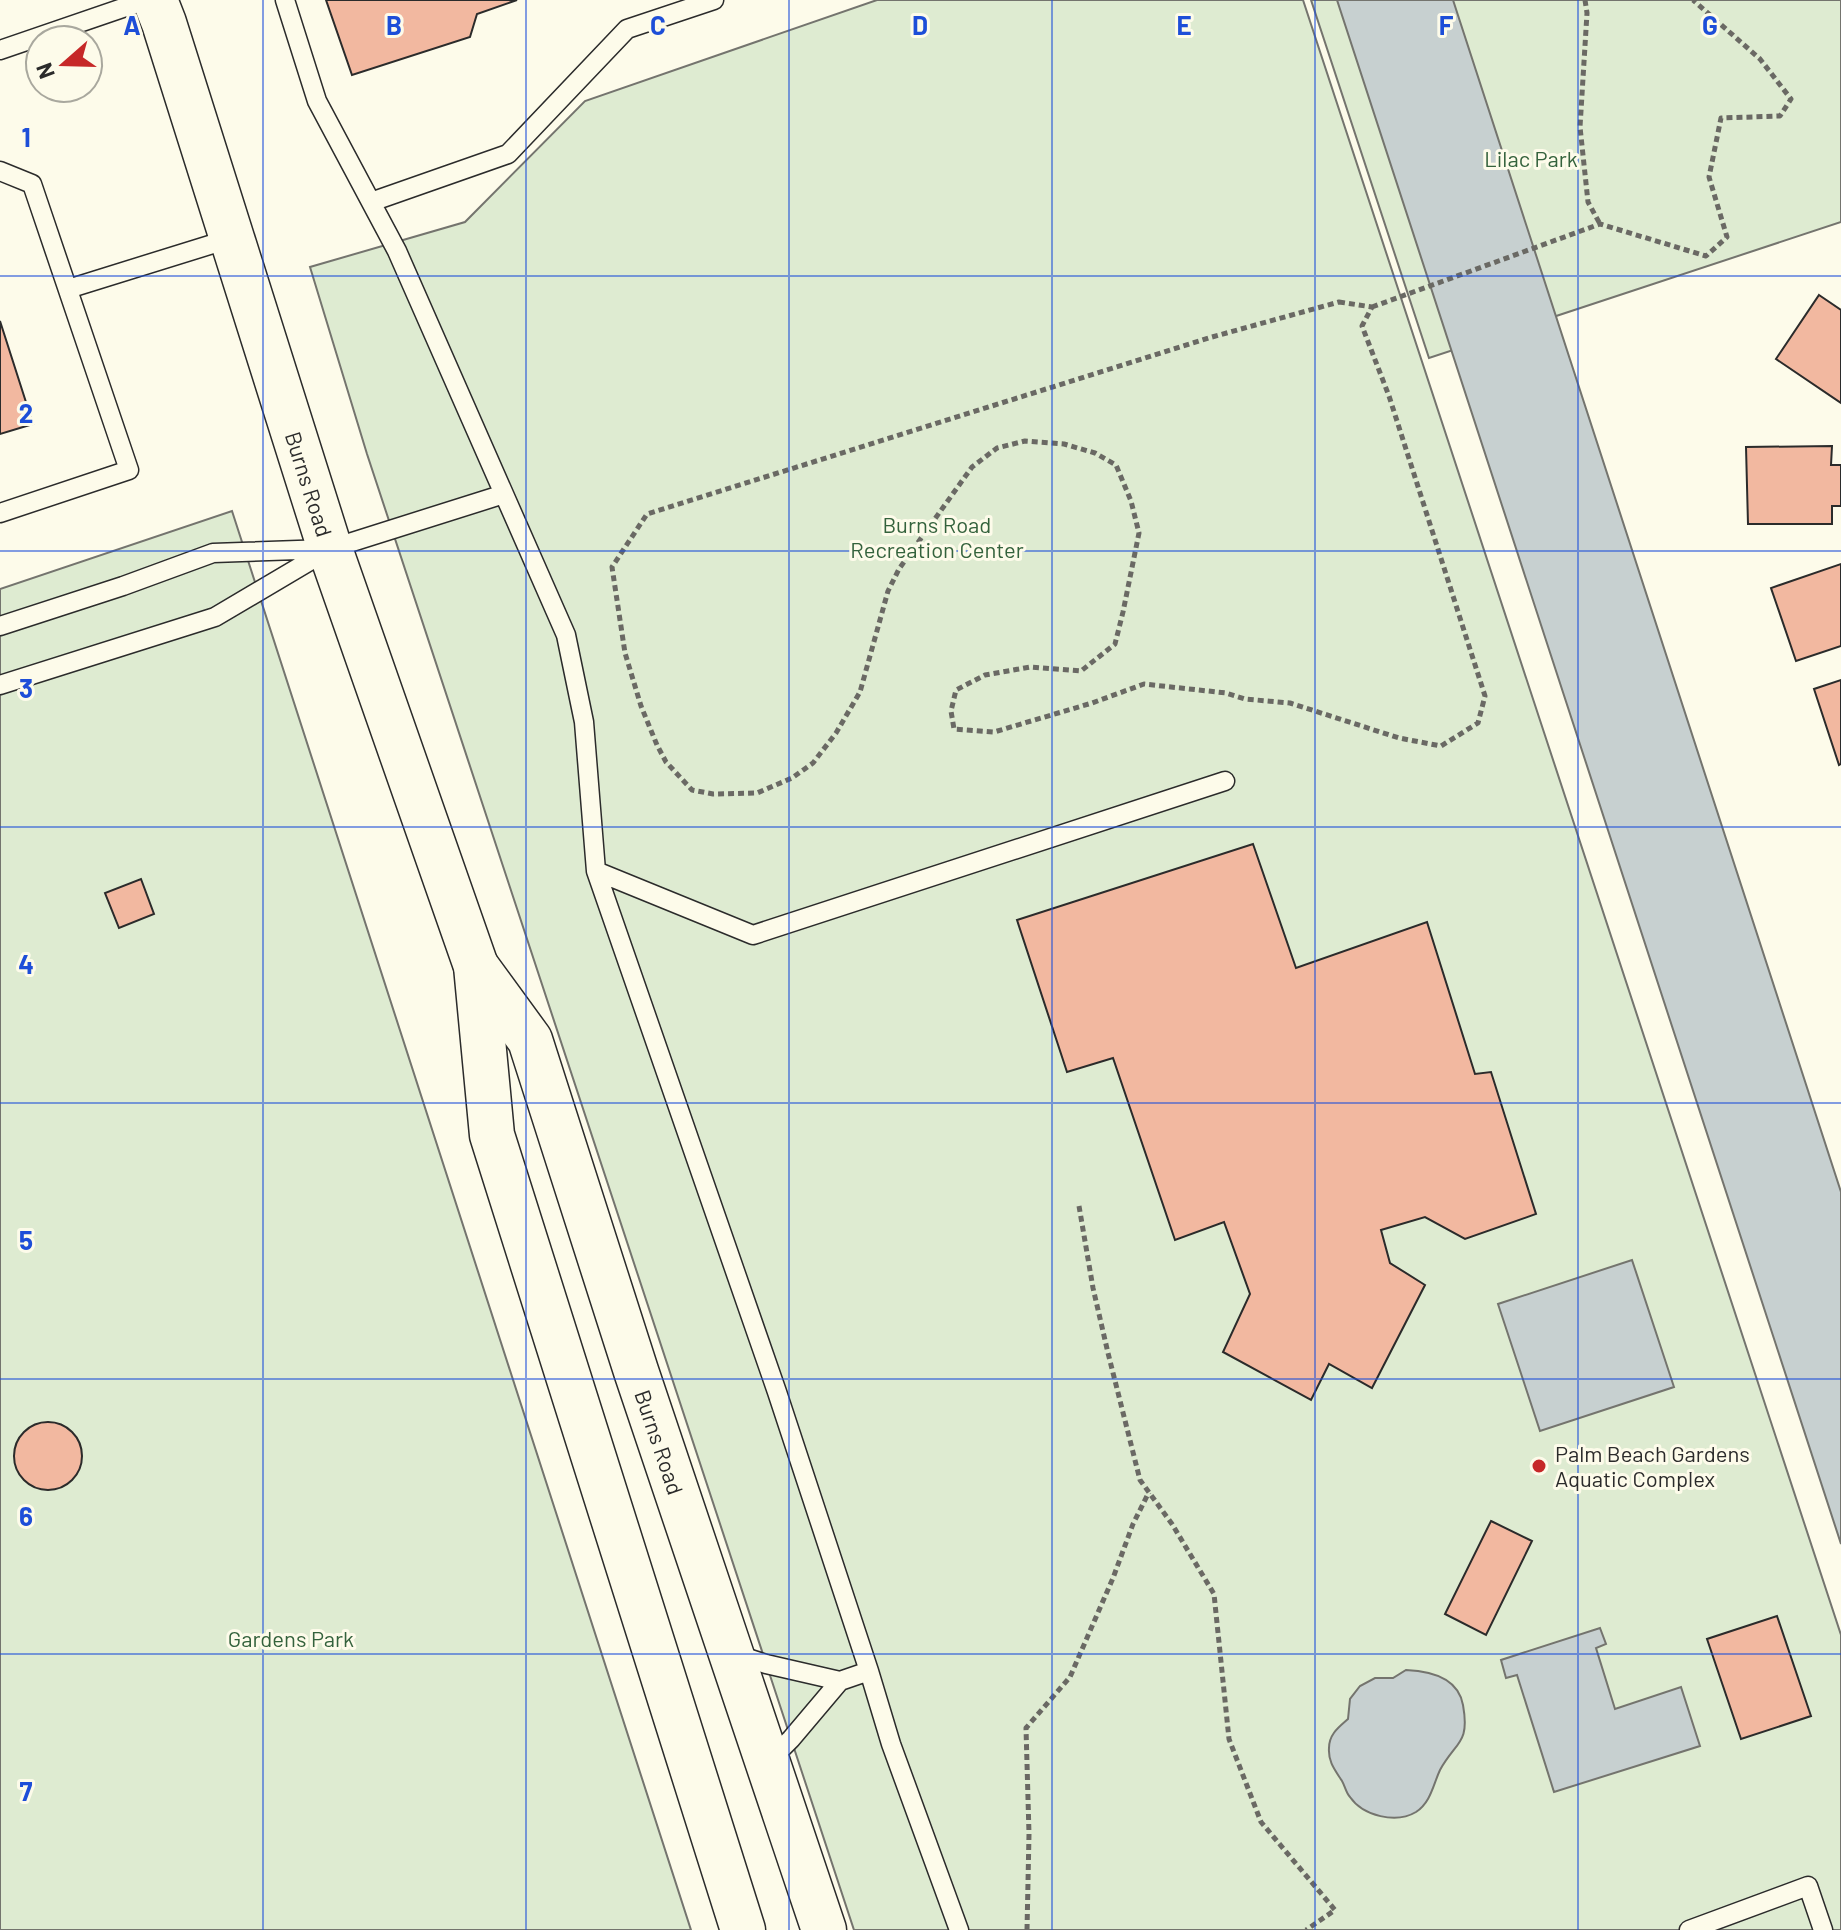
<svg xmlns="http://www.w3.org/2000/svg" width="1841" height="1930" viewBox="0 0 1841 1930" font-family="Barlow,sans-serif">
  <rect width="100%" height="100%" fill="#fdfbea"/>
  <path fill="#deebd1" stroke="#74746e" stroke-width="2" d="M 877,0 L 1303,0 L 1841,1635 L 1841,1930 L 854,1930 L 367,454 L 310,267 L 465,222 L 585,101 Z
    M 1311,0 L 1841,0 L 1841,222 L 1429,358 Z
    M 232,511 L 691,1930 L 0,1930 L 0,589 Z"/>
  <path fill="#c7d0d0" stroke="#74746e" stroke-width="2" d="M 1337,0 L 1453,0 L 1841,1192 L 1841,1544 Z
    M 1632,1260 L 1674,1387 L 1540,1431 L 1498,1304 Z
    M 1600,1628 L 1606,1644 L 1596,1648 L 1615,1709 L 1681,1687 L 1700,1746 L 1554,1792 L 1517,1675 L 1506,1678 L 1501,1660 Z
    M 1406,1670 C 1430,1671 1458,1677 1463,1705 C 1470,1744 1456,1741 1440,1770 C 1433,1785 1431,1802 1416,1812 C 1396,1824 1363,1816 1350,1797 C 1346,1793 1345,1786 1342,1781 C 1335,1770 1328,1762 1329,1748 C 1329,1734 1339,1727 1348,1719 L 1350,1699 L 1360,1686 L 1375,1678 L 1393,1678 Z"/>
  <path fill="#f2b8a0" stroke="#2b2b2b" stroke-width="2" d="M 326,0 L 517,0 L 477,14 L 470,37 L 352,75 Z
    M 1819,295 L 1841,310 L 1841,403 L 1776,359 Z
    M 0,321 L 33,424 L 0,434 Z
    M 1832,446 L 1831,465 L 1841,465 L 1841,506 L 1832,506 L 1832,524 L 1748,524 L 1746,447 Z
    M 1841,564 L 1841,646 L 1796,661 L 1771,588 Z
    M 1841,680 L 1841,764 L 1839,765 L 1814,689 Z
    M 1253,844 L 1296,968 L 1427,922 L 1475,1074 L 1491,1072 L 1536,1214 L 1465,1239 L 1425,1217 L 1381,1230 L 1390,1263 L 1425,1285 L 1372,1388 L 1329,1364 L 1311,1400 L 1223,1352 L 1250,1294 L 1224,1222 L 1175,1240 L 1113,1058 L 1067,1072 L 1017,920 Z
    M 141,879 L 154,914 L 119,928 L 105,893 Z
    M14 1456a34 34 0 1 1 68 0a34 34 0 1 1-68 0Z
    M 1491,1521 L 1532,1541 L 1486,1635 L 1445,1614 Z
    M 1777,1616 L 1811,1716 L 1741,1739 L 1707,1639 Z"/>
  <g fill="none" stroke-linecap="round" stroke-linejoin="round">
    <g stroke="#2b2b2b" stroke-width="21">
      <path id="service" d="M 285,0 L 317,101 L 397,251 L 566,635 L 584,722 L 596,871 L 777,1392 L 869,1671 L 891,1744 L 959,1930
        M 0,50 L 146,0
        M 0,171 L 32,184 L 129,470 L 0,513
        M 371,202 L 508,154 L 627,29 L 714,0
        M 68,289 L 232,238
        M 0,626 L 123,586 L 213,553 L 327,549
        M 0,685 L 215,617 L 330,549 L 504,494
        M 596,871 L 753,935 L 1225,781
        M 735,1654 L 766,1664 L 840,1681 L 869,1671
        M 769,1761 L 791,1739 L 840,1681
        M 1689,1930 L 1808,1886 L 1823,1930"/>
    </g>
    <g stroke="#2b2b2b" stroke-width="47">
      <g id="tertiary">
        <path id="s1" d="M 155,0 L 164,23 L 330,549 L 476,966 L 492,1135 L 743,1930"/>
        <path id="s2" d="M 476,966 L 530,1040 L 636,1371 L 824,1930"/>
      </g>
    </g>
    <path stroke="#6a6964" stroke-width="5" stroke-dasharray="6 4" stroke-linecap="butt" d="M 1585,0 L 1587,13 L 1580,127 L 1588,202 L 1600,224
      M 1339,302 L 1372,307 L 1362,326 L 1389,396 L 1485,696 L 1478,723 L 1441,746 L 1399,738 L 1290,703 L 1245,699 L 1226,693 L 1144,684 L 1092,703 L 994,732 L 954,729 L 951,711 L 956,690 L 985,675 L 1030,667 L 1081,671 L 1115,644 L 1123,612 L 1139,533 L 1131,501 L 1116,465 L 1095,453 L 1064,444 L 1025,441 L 997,448 L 972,467 L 899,569 L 888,591 L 860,692 L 836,733 L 813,763 L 792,778 L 757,793 L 713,794 L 692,790 L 666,762 L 657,745 L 641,706 L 625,653 L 612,567 L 647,514 L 1212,337 Z
      M 1372,307 L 1600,224 L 1706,256 L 1727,237 L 1709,177 L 1721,118 L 1780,116 L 1791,99 L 1760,59 L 1693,0
      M 1079,1206 L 1093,1288 L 1108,1353 L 1140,1480 L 1172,1524 L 1214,1594 L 1229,1739 L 1261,1822 L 1335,1910 L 1306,1930
      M 1027,1930 L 1029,1834 L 1026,1728 L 1070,1677 L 1113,1578 L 1133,1524 L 1149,1492"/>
    <use href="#service" stroke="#fdfbea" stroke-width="18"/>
    <use href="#tertiary" stroke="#fdfbea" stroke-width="44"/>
  </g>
  <path fill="none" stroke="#1d4ed8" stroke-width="2" stroke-opacity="0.55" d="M 263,0 L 263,1930M 526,0 L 526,1930M 789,0 L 789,1930M 1052,0 L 1052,1930M 1315,0 L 1315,1930M 1578,0 L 1578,1930M 0,276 L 1841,276M 0,551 L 1841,551M 0,827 L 1841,827M 0,1103 L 1841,1103M 0,1379 L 1841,1379M 0,1654 L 1841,1654"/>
  <circle fill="#c62828" stroke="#fdfbea" stroke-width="3" cx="1539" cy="1466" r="8"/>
  <g text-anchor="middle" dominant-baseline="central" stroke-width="6" stroke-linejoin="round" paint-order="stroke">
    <g font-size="22" fill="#34623c" stroke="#fdfbea">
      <text x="1531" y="158">Lilac Park</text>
      <text x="937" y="524">Burns Road<tspan x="937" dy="25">Recreation Center</tspan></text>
      <text x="291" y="1638">Gardens Park</text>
    </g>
    <g font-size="22" fill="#2b2b2b" stroke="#fdfbea">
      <text stroke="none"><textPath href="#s1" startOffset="508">Burns Road</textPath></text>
      <text stroke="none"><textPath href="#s2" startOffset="514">Burns Road</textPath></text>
    </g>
    <g font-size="22" fill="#2b2b2b" stroke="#fdfbea" text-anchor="start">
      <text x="1555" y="1453">Palm Beach Gardens<tspan x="1555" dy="25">Aquatic Complex</tspan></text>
    </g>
  </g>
  <g font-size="26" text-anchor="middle" font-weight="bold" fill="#1d4ed8" stroke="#fdfbea" stroke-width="6" stroke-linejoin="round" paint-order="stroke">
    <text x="132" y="35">A</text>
    <text x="394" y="35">B</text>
    <text x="658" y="35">C</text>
    <text x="920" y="35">D</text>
    <text x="1184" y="35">E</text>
    <text x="1446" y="35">F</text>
    <text x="1710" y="35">G</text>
    <text x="26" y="147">1</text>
    <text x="26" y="423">2</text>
    <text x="26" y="698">3</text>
    <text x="26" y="974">4</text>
    <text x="26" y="1250">5</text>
    <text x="26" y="1526">6</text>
    <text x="26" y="1801">7</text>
  </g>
  <g transform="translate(64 64) rotate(250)"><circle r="38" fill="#fdfbea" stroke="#a9a89e" stroke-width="2"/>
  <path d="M0-6L14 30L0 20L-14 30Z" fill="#c62828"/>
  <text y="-12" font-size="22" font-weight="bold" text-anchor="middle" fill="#2b2b2b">N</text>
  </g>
</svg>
